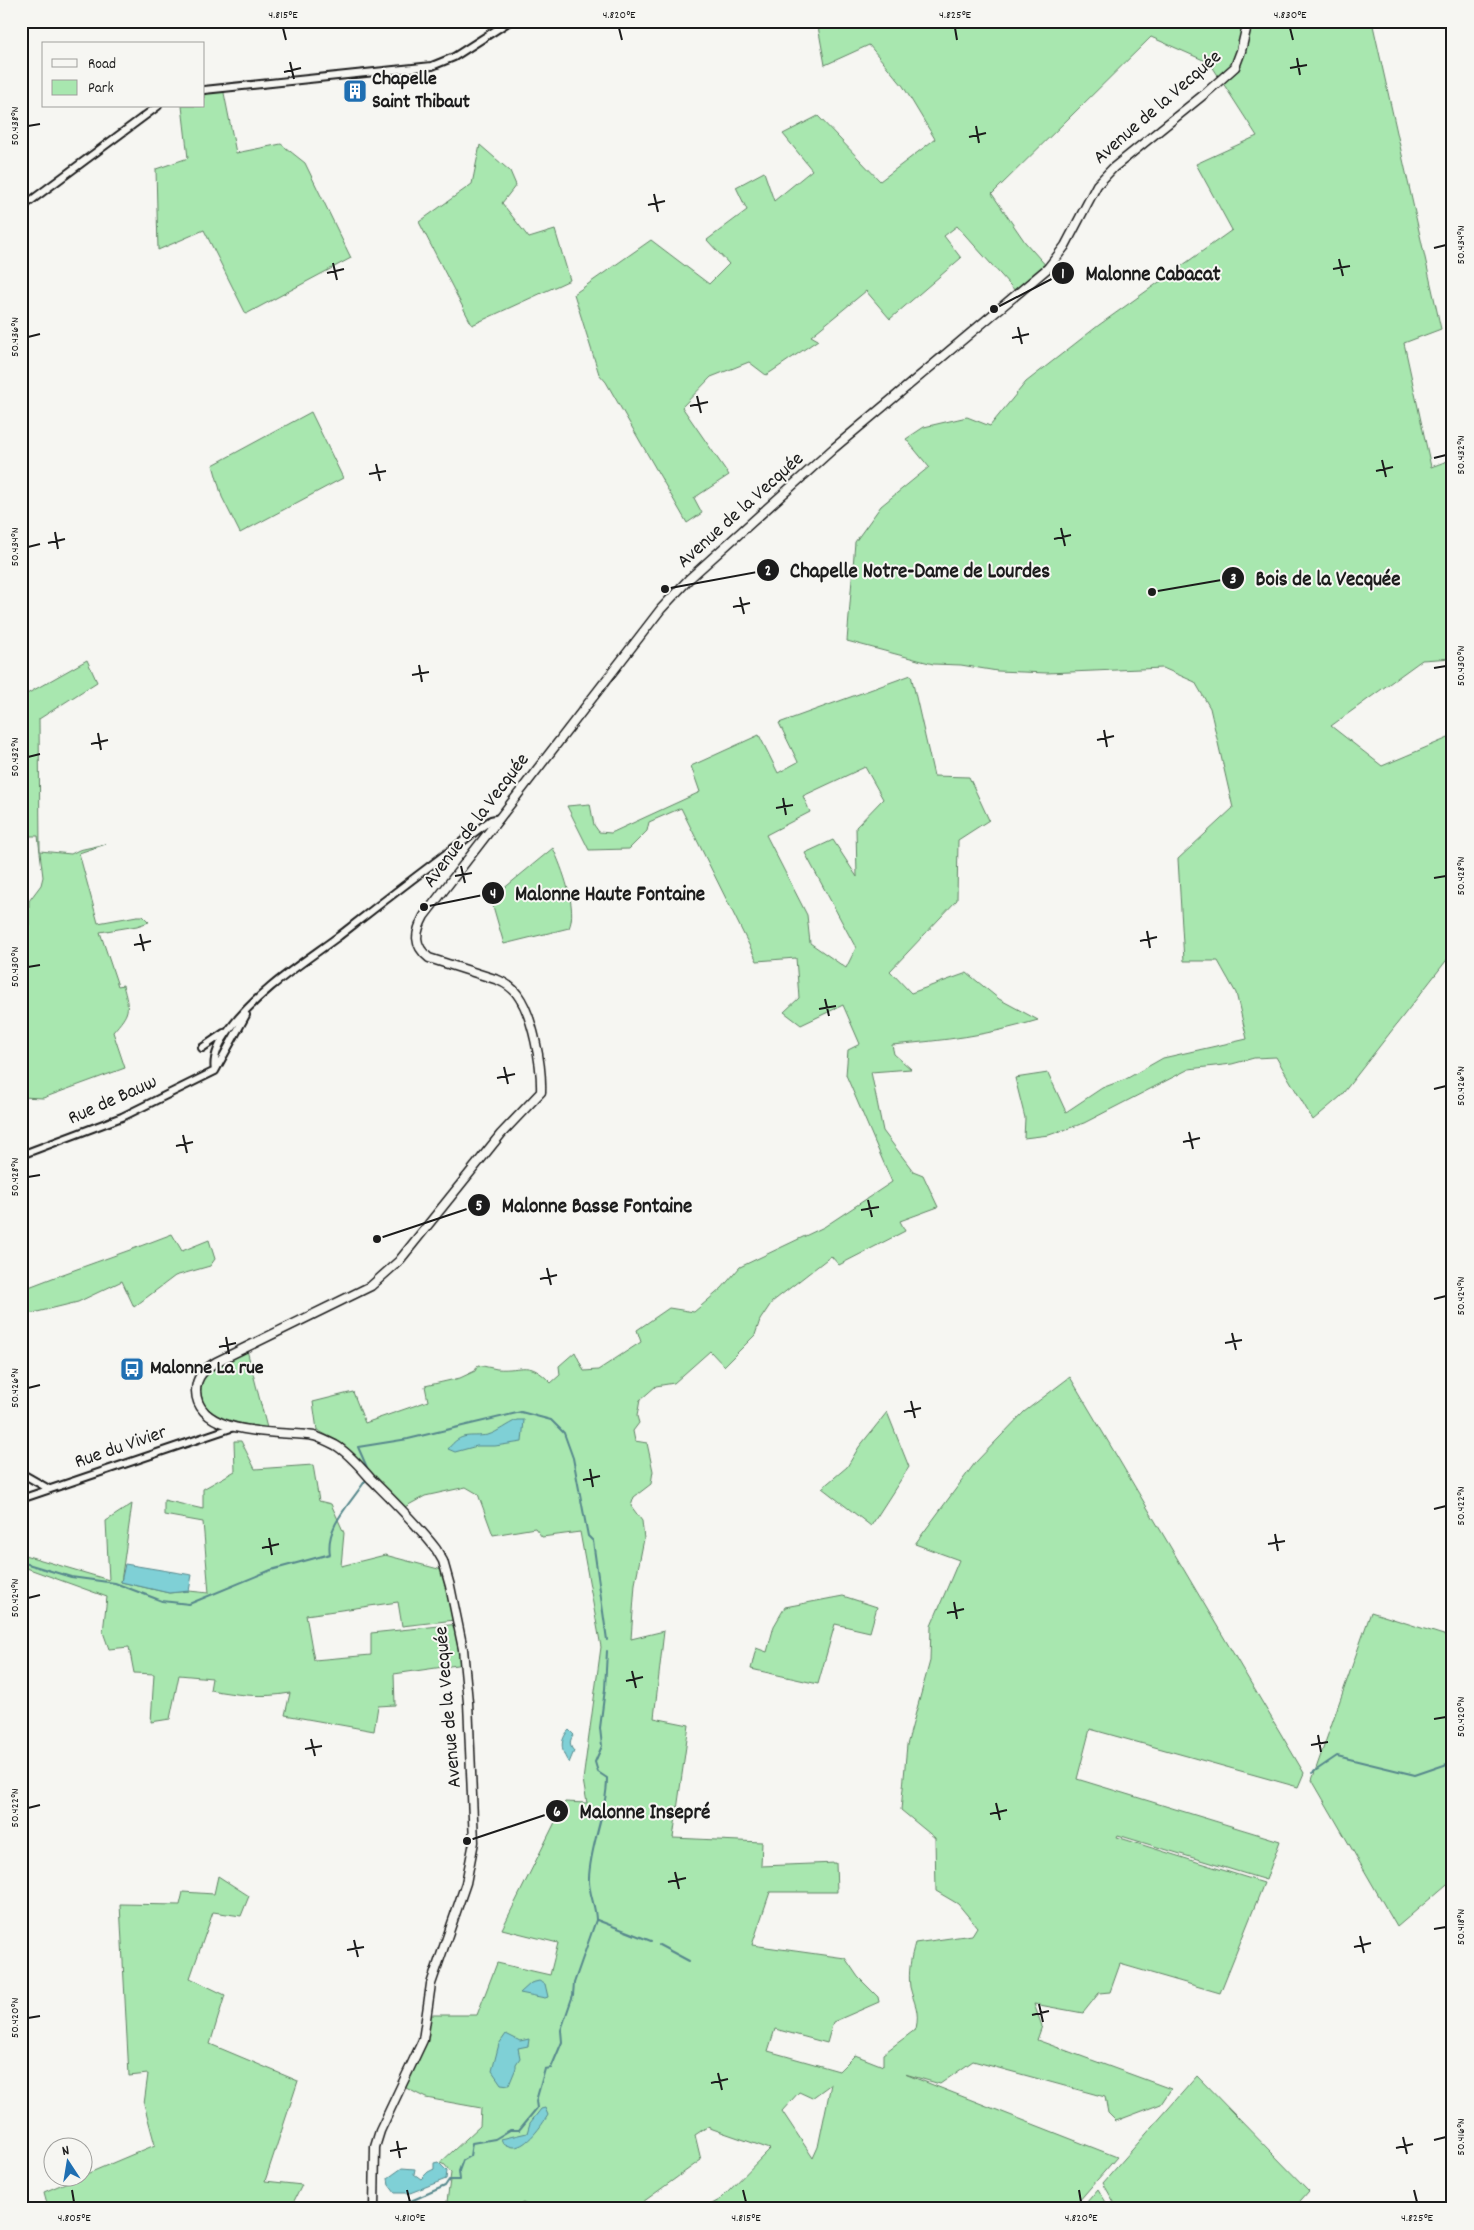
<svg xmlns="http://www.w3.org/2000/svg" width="1474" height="2230" viewBox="0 0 1474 2230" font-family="Dekko,sans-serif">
  <rect width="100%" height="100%" fill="#f6f6f2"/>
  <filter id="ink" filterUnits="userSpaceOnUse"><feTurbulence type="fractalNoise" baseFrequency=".02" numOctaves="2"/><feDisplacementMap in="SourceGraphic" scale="10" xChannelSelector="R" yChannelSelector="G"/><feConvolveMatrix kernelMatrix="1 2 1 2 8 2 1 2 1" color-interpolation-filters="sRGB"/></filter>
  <g filter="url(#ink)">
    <path fill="#a8e7af" stroke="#628266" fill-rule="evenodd" d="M 817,21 L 1372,21 L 1441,329 L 1404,343 L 1431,467 L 1453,459 L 1453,658 L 1422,660 L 1331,726 L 1382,766 L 1453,736 L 1453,952 L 1340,1097 L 1313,1120 L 1276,1057 L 1254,1058 L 1232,1064 L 1189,1069 L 1084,1123 L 1049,1135 L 1024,1138 L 1025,1118 L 1015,1078 L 1048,1073 L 1066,1112 L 1102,1088 L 1126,1079 L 1163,1058 L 1247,1039 L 1236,993 L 1218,961 L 1184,961 L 1178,859 L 1233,808 L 1210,708 L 1195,682 L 1163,668 L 1047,673 L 997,671 L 961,665 L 933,664 L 847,641 L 855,542 L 881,506 L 929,467 L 906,439 L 924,427 L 967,417 L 990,426 L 1026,382 L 1099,325 L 1232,230 L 1196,164 L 1257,136 L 1210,63 L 1151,37 L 992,194 L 1025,242 L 1048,268 L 1018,294 L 957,226 L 944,236 L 961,258 L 890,319 L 866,291 L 811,336 L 818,340 L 771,372 L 766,375 L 749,362 L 711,377 L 682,407 L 729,475 L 694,498 L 702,513 L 687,523 L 606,382 L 599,374 L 574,294 L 651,240 L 709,284 L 729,264 L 707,240 L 747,210 L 736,187 L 764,172 L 774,201 L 812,170 L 783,134 L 818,116 L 880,181 L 935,139 L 903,86 L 869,45 L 825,65 Z
      M 223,88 L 236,153 L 281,144 L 305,163 L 351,258 L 246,314 L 204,230 L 158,250 L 156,169 L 188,158 L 182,106 L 204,106 L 204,90 Z
      M 480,145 L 510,171 L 516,185 L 502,203 L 529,238 L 555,230 L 570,280 L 472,325 L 419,222 L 472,184 Z
      M 311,412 L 343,478 L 240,533 L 222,497 L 213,465 Z
      M 87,660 L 97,682 L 39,719 L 40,851 L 71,854 L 79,850 L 106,844 L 79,853 L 98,923 L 137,916 L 143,916 L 149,922 L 137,926 L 100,932 L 118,986 L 123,985 C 130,1011 130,1012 113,1032 L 125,1068 L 43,1098 L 21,1097 L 21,923 L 29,925 L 29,901 L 41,885 L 43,877 L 38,836 L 21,836 L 21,718 L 25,695 Z
      M 911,675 L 934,776 L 969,777 L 989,820 L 958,840 L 957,900 L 890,971 L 911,993 L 967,973 L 999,999 L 1038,1020 C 986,1036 946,1040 892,1045 L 894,1054 L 911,1069 L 871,1072 L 883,1131 L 913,1171 L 923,1175 L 938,1207 L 900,1221 L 905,1231 L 839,1265 L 831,1256 L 772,1302 L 760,1320 L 755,1335 L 724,1366 L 710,1351 L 674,1383 L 656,1386 L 640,1400 L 637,1416 L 639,1423 L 633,1431 L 635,1441 L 647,1443 L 653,1471 L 651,1484 L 634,1497 L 631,1506 L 642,1521 L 644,1539 L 635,1584 L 631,1639 L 664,1631 L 654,1718 L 689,1725 L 673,1838 L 762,1842 L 761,1866 L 836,1863 L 837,1892 L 770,1892 L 752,1945 L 845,1958 L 858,1977 L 878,1997 L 879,2002 L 833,2022 L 827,2043 L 775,2029 L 768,2051 L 839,2071 L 855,2055 L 883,2066 L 883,2054 L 916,2029 C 920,2010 914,2004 910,1987 C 908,1972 911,1957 915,1943 L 972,1935 L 977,1927 L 958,1904 L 936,1891 L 935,1838 L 901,1810 L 907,1745 L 930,1661 L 931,1626 L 959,1560 L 915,1544 L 975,1463 L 1024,1412 L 1070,1377 L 1304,1773 L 1298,1787 L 1090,1729 L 1077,1779 L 1280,1841 L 1266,1880 L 1118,1835 L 1117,1837 L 1264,1883 L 1220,1993 L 1120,1964 L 1110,1992 L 1099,1993 L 1083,2013 L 1034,2004 L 1042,2026 L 1037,2040 L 1171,2089 L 1161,2104 L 1116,2121 L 1108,2113 L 1105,2097 L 973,2061 L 940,2084 L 905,2074 L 1117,2157 L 1072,2209 L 703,2209 L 721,2199 L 770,2149 L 707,2127 L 695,2135 L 701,2160 L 636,2207 L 639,2209 L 535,2209 L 523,2203 L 505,2209 L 446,2209 L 451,2173 L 445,2165 L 440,2163 L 480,2126 L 481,2108 L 426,2098 L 402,2086 L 415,2059 L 427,2015 L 477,2015 L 497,1963 L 550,1975 L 558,1943 L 502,1929 L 565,1802 L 587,1803 L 583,1780 L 601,1647 L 580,1532 L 542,1537 L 535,1528 L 493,1535 L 478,1494 L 466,1487 L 425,1496 L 401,1509 L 343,1444 L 317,1430 L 313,1402 L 353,1392 L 365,1423 L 428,1401 L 425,1386 L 460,1378 L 475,1371 L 478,1365 C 484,1366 491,1368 497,1369 C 524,1371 528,1359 551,1383 L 560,1375 L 559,1366 L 575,1352 L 584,1371 L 598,1370 L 641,1342 L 637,1330 L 669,1308 L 694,1312 L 722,1288 L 740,1267 L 824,1227 L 892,1182 L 846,1075 L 848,1050 L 860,1044 L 843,1005 L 801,1025 L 784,1012 L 799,998 L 796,958 L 757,961 L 681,808 L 649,822 L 647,831 L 629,849 L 589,850 L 567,806 L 590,804 L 594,825 L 599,832 L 611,833 L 700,792 L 691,766 L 759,735 L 778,773 L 798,762 L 779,723 ZM 865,767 L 883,799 L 856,827 L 857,877 L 833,840 L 805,853 L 856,948 L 846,968 L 810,943 L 807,915 L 766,835 L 810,812 L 803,796 ZM 831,2084 L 818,2147 L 813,2158 L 782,2111 L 799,2092 L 812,2098 Z
      M 553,848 C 562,868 578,909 569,928 L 504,944 L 491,899 Z
      M 172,1234 L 182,1251 L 209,1240 L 215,1259 L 210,1266 L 175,1276 L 134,1307 L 122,1281 L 78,1302 L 21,1316 L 21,1290 C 71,1270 122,1254 172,1234 Z
      M 247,1350 L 267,1428 C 249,1425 217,1421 205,1405 C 202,1401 201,1392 199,1387 L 206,1372 Z
      M 887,1412 L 909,1467 L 871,1526 L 822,1488 L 847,1467 L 859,1447 Z
      M 234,1441 L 241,1441 L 255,1469 L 313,1465 L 319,1501 L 331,1504 L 344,1533 L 341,1566 L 385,1555 L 446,1571 L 455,1620 L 402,1626 L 398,1602 L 306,1615 L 314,1660 L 371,1655 L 371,1633 L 459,1624 L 464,1664 L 394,1674 L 395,1705 L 378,1706 L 374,1731 L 285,1715 L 290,1693 C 263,1698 237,1695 210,1690 L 212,1678 L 179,1675 L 170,1719 L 151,1722 L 154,1674 L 134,1673 L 129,1647 L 109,1649 L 103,1632 L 107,1597 L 21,1566 L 21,1554 L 109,1580 L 106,1521 L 132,1504 L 121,1582 L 169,1593 L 189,1591 L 209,1593 L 203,1522 L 164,1515 L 164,1500 L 203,1509 L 203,1489 L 235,1471 Z
      M 843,1596 L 877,1607 L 870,1632 L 835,1624 L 818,1684 L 751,1669 L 756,1648 L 767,1652 L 774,1626 L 785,1607 Z
      M 1371,1612 L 1453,1638 L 1453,1879 L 1397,1927 L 1312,1780 Z
      M 218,1876 L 249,1896 L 241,1916 L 213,1912 L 190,1978 L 225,1995 L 210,2044 L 298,2081 L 265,2181 L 302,2185 L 290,2209 L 47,2209 L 48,2207 L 44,2192 L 155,2145 L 144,2104 L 148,2074 L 129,2076 L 120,1904 L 180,1905 L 183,1892 L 214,1894 Z
      M 1197,2076 L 1309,2191 L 1293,2209 L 1118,2209 L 1103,2183 Z
      M 1098,2189 L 1110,2209 L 1081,2209 Z"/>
    <path fill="#7fd0d6" stroke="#57888c" d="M 517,1420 L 524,1420 L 522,1442 L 495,1446 L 477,1446 L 455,1452 L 448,1449 C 462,1431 469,1438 488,1435 C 498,1432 507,1424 517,1420 Z
      M 125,1564 L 192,1575 L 189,1591 L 169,1593 L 121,1582 Z
      M 569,1730 L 574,1735 C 569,1740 569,1746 574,1751 L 569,1763 C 561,1752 559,1740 569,1730 Z
      M 539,1981 L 545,1984 L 548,1997 L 545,1998 L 520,1993 L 531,1983 Z
      M 506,2034 L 520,2041 L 529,2039 L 528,2046 L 518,2048 L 520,2058 L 516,2064 L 516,2068 L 509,2085 L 501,2084 L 492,2071 L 499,2044 Z
      M 545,2108 L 548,2115 C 542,2125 527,2147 514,2147 C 510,2147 506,2144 503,2143 L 501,2139 L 527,2133 L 530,2123 L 541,2109 Z
      M 438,2162 L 447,2171 L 446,2179 L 410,2193 L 395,2193 L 389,2185 L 388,2178 L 402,2168 L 415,2169 L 414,2174 L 421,2179 L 428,2172 L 434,2169 L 434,2163 Z"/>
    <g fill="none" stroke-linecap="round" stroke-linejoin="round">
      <path stroke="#57888c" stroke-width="2" d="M 369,1472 L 358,1447 L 408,1439 L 521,1412 L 551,1420 L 564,1433 L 573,1458 L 588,1536 L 593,1541 L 607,1640
        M 21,1562 L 71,1577 L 115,1583 L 162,1601 L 189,1604 L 271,1570 L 330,1554 C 325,1525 353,1501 367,1478
        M 1312,1773 L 1337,1756 L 1415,1775 L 1453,1762
        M 597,1920 L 651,1941
        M 659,1945 L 689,1961
        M 337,2209 L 342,2206 L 368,2208
        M 377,2209 L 383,2204 L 404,2204 L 445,2186 L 449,2180 L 460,2180 L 459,2171 L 463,2160 L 470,2156 L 472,2143 L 495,2139 L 510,2130 L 519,2130 L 537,2108 L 536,2101 L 545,2069 L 551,2068 L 562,2042 L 561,2030 L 573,1995 L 574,1983 L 596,1920 C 596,1906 588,1892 589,1878 C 590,1844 607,1812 607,1778 L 598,1772 L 595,1762 L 602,1746 L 600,1728 L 605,1689 L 607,1651"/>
      <g stroke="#1c1c1c" stroke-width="10">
        <path id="tertiary" d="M 204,90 L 432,66 L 454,57 L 510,21
          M 21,208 L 158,106
          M 202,1048 L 224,1033
          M 215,1071 C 212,1056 220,1042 229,1030 C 258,991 301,964 339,936 C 389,897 440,858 491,820 L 500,818
          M 215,1071 L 246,1015
          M 21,1155 L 122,1117 L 215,1071
          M 21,1473 L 49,1489
          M 21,1499 L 234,1427"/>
      </g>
      <g stroke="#1c1c1c" stroke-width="11">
        <path id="secondary" d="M 374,2209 L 375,2147 L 380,2131 L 423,2040 L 431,1984 L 466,1883 L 474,1842 L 468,1702 L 463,1649 L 450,1586 L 443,1561 L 436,1549 C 417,1524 394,1502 371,1479 C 361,1468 349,1453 335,1445 C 329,1442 321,1438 314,1436 C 284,1431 197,1438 196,1391 C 196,1376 205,1369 216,1362 L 371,1286 L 399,1261 L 501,1134 L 541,1092 C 542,1066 533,1015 517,994 C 512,987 505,983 498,980 L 429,958 C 413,945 415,933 424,916 L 661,609 L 689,579 L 834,448 L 1048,268 L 1065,246 L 1097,185 L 1113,168 L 1207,92 L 1235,67 L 1241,51 L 1248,21"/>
      </g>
      <use href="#tertiary" stroke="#f6f6f2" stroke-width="6"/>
      <use href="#secondary" stroke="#f6f6f2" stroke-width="8"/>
    </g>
  </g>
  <path fill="none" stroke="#1c1c1c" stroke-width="2" d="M 283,28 L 286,40M 619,28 L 622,40M 955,28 L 957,40M 1290,28 L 1293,40M 1297,58 L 1300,75M 290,62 L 294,79M 1290,68 L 1307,65M 284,72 L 301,68M 28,126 L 40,124M 976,126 L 979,143M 969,137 L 986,133M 654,194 L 658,212M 648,205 L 665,201M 1434,248 L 1446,245M 1339,259 L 1343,276M 333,263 L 337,280M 1333,269 L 1350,266M 327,273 L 344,269M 1018,327 L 1022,344M 28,337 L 40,334M 1012,338 L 1029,334M 697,396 L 701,413M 690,406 L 708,402M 1434,458 L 1446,455M 1382,460 L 1386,477M 376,464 L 380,481M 1376,471 L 1393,467M 369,474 L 386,471M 1061,528 L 1065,546M 55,532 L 58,549M 1054,539 L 1071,535M 48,543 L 65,539M 28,547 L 40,544M 740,597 L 744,614M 733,607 L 750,603M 419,665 L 422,682M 1434,668 L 1446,666M 412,675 L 429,672M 1104,730 L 1107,747M 98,733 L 101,750M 1097,740 L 1114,736M 91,744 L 108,740M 28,757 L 40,754M 783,798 L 786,815M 776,808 L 793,805M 461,866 L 465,883M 455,876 L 472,873M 1434,878 L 1446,876M 1147,931 L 1150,948M 140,934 L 144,951M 1140,941 L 1157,937M 134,945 L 151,941M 28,967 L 40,965M 825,999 L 829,1016M 819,1009 L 836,1006M 504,1067 L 508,1084M 497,1078 L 515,1074M 1434,1089 L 1446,1086M 1189,1132 L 1193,1149M 183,1135 L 187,1153M 1183,1142 L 1200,1138M 176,1146 L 193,1142M 28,1177 L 40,1175M 868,1200 L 872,1217M 861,1210 L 879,1207M 547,1268 L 551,1285M 540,1279 L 557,1275M 1434,1299 L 1446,1296M 1232,1333 L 1236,1350M 226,1337 L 229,1354M 1225,1343 L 1242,1340M 219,1347 L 236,1343M 28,1388 L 40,1385M 911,1401 L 915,1418M 904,1412 L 921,1408M 590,1469 L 593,1487M 583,1480 L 600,1476M 1434,1509 L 1446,1506M 1275,1534 L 1278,1551M 269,1538 L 272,1555M 1268,1544 L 1285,1541M 262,1548 L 279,1544M 28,1598 L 40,1595M 954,1602 L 957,1619M 947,1613 L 964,1609M 632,1671 L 636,1688M 626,1681 L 643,1677M 1434,1719 L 1446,1717M 1318,1735 L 1321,1752M 311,1739 L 315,1756M 1311,1745 L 1328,1742M 305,1749 L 322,1746M 996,1803 L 1000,1820M 28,1808 L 40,1805M 990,1814 L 1007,1810M 675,1872 L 679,1889M 668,1882 L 686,1878M 1434,1929 L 1446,1927M 1360,1936 L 1364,1953M 354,1940 L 358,1957M 1354,1947 L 1371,1943M 347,1950 L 364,1947M 1039,2004 L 1043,2022M 1032,2015 L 1049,2011M 28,2018 L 40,2016M 718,2073 L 722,2090M 711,2083 L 728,2079M 1403,2137 L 1407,2154M 1434,2140 L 1446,2137M 397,2141 L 400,2158M 1396,2148 L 1413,2144M 390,2151 L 407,2148M 72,2190 L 74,2202M 407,2190 L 410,2202M 743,2190 L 746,2202M 1079,2190 L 1081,2202M 1414,2190 L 1417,2202"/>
  <defs>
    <g id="building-square" transform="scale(1.25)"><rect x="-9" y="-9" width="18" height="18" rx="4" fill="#1f6fb2" stroke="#f6f6f2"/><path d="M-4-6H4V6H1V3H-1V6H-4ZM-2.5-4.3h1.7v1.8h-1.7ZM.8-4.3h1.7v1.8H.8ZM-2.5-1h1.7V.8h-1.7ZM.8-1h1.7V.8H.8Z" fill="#fff"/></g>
    <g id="bus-square" transform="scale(1.25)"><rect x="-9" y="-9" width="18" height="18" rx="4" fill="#1f6fb2" stroke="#f6f6f2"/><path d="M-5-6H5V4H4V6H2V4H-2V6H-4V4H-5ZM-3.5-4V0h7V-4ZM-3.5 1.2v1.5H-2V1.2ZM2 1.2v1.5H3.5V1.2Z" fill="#fff"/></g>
  </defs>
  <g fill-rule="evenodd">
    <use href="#building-square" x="355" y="91"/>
    <use href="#bus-square" x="132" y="1369"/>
  </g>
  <g text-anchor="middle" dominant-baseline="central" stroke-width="4" stroke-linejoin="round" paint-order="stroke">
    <g font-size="20" font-weight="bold" fill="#1c1c1c" stroke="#f6f6f2" text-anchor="start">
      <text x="372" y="80">Chapelle<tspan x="372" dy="23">Saint Thibaut</tspan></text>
      <text x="150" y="1369">Malonne La rue</text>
    </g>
    <g font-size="20" fill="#1c1c1c" stroke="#f6f6f2">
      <text transform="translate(1158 108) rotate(-41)">Avenue de la Vecquée</text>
      <text transform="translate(741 511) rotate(-42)">Avenue de la Vecquée</text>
      <text transform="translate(477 821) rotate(-53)">Avenue de la Vecquée</text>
      <text transform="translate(113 1101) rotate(-24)">Rue de Bauw</text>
      <text transform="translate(121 1448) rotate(-19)">Rue du Vivier</text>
      <text transform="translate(449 1707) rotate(-95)">Avenue de la Vecquée</text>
    </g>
  </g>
  <path fill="none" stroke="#1c1c1c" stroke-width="2" d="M994 309L1063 273M665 589L768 570M1152 592L1233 578M424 907L493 893M377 1239L479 1205M467 1841L557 1811"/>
  <g fill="#1c1c1c" stroke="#f6f6f2" stroke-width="2">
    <circle cx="994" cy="309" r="5"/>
    <circle cx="665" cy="589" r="5"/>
    <circle cx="1152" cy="592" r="5"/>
    <circle cx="424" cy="907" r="5"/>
    <circle cx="377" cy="1239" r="5"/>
    <circle cx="467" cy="1841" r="5"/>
    <circle cx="1063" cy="273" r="12"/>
    <circle cx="768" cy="570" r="12"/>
    <circle cx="1233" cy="578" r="12"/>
    <circle cx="493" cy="893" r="12"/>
    <circle cx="479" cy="1205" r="12"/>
    <circle cx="557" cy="1811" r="12"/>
  </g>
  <g font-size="15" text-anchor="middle" font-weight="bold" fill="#fff">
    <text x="1063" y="278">1</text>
    <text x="768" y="575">2</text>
    <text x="1233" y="583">3</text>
    <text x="493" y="898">4</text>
    <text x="479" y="1210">5</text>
    <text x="557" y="1816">6</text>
  </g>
  <g font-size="21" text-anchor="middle" font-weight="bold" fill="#1c1c1c" stroke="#f6f6f2" stroke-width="4" stroke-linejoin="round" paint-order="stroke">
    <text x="1153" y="280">Malonne Cabacat</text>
    <text x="920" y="577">Chapelle Notre-Dame de Lourdes</text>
    <text x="1328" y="585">Bois de la Vecquée</text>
    <text x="610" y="900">Malonne Haute Fontaine</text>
    <text x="597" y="1212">Malonne Basse Fontaine</text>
    <text x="645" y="1818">Malonne Insepré</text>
  </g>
  <rect width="1474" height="2230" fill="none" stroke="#f6f6f2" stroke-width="55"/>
  <rect x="42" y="42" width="162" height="65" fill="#f6f6f2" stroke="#9f9f9c"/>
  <rect x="52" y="59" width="25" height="8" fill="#f6f6f2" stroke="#9f9f9c"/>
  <text x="88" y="68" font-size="15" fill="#1c1c1c">Road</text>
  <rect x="52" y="80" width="25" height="15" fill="#a8e7af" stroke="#9f9f9c"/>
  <text x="88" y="92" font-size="15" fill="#1c1c1c">Park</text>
  <g transform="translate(68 2162) rotate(348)"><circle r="24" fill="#f6f6f2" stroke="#9f9f9c"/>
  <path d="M0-4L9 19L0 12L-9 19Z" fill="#1f6fb2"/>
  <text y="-8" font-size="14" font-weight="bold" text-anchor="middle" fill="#1c1c1c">N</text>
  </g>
  <rect x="28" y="28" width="1418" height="2174" fill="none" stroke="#1c1c1c" stroke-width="2"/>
  <g font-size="12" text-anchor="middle" fill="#1c1c1c">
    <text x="283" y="18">4.815°E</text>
    <text x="619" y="18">4.820°E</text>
    <text x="955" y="18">4.825°E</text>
    <text x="1290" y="18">4.830°E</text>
    <text transform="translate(14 126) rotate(-90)" y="4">50.438°N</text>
    <text transform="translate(1460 245) rotate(-90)" y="4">50.434°N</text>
    <text transform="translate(14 337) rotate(-90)" y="4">50.436°N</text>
    <text transform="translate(1460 455) rotate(-90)" y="4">50.432°N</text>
    <text transform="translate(14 547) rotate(-90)" y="4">50.434°N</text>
    <text transform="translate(1460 666) rotate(-90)" y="4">50.430°N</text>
    <text transform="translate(14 757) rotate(-90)" y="4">50.432°N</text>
    <text transform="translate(1460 876) rotate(-90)" y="4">50.428°N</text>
    <text transform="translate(14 967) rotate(-90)" y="4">50.430°N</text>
    <text transform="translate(1460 1086) rotate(-90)" y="4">50.426°N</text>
    <text transform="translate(14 1177) rotate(-90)" y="4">50.428°N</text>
    <text transform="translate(1460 1296) rotate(-90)" y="4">50.424°N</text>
    <text transform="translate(14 1388) rotate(-90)" y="4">50.426°N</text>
    <text transform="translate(1460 1506) rotate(-90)" y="4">50.422°N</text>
    <text transform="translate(14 1598) rotate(-90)" y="4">50.424°N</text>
    <text transform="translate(1460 1717) rotate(-90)" y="4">50.420°N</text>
    <text transform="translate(14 1808) rotate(-90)" y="4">50.422°N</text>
    <text transform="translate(1460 1927) rotate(-90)" y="4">50.418°N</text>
    <text transform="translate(14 2018) rotate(-90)" y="4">50.420°N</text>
    <text transform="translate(1460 2137) rotate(-90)" y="4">50.416°N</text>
    <text x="74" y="2221">4.805°E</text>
    <text x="410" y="2221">4.810°E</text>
    <text x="746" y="2221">4.815°E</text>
    <text x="1081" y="2221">4.820°E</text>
    <text x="1417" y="2221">4.825°E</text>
  </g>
</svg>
